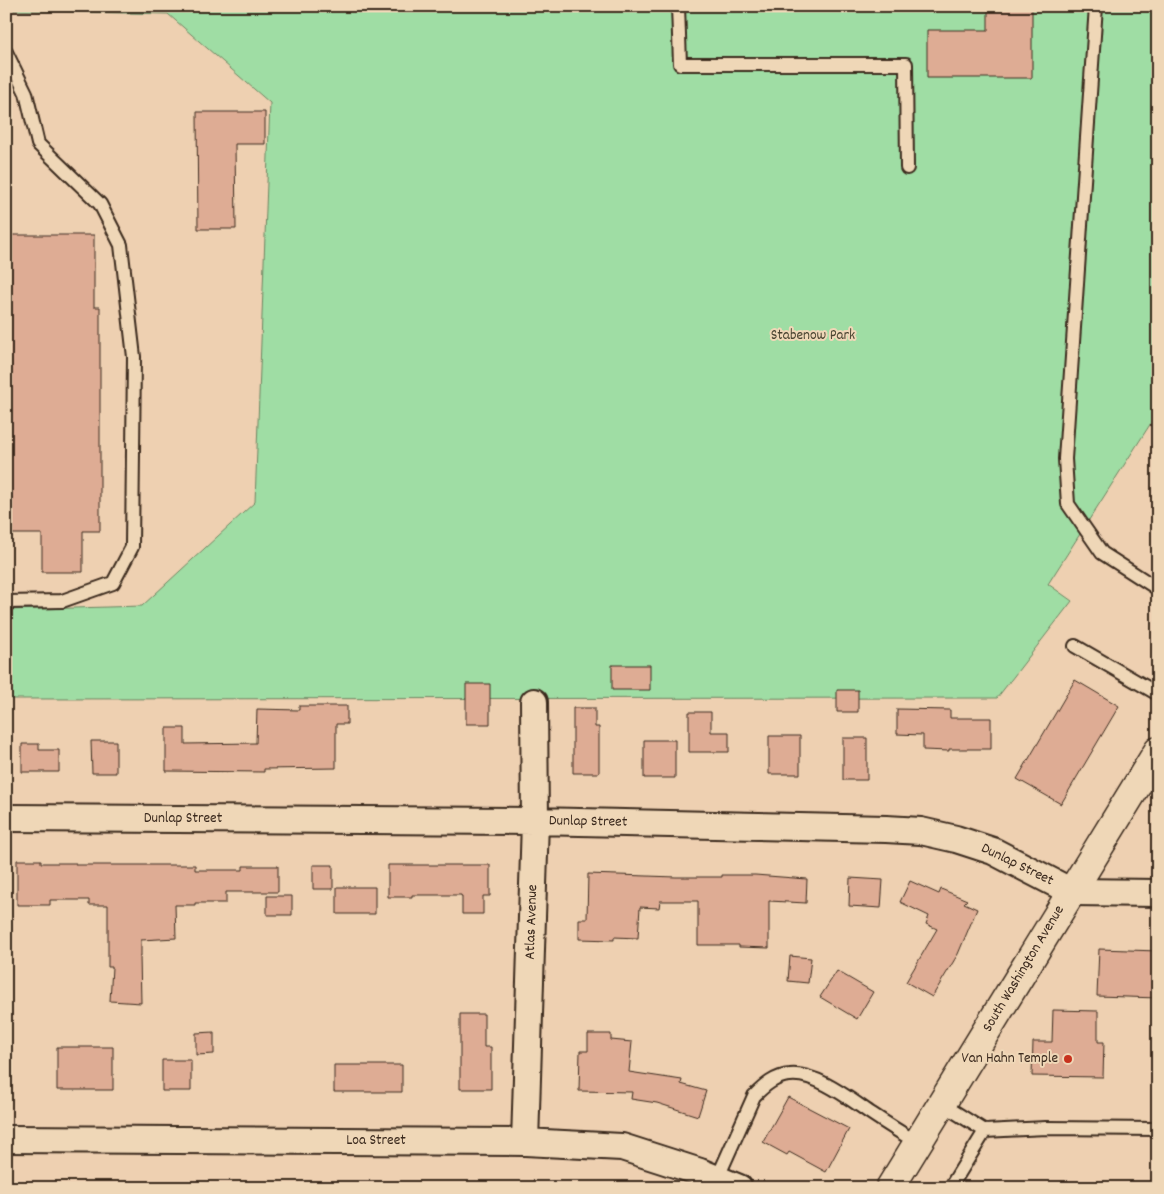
<svg xmlns="http://www.w3.org/2000/svg" width="1164" height="1194" viewBox="0 0 1164 1194" font-family="Dekko,sans-serif">
  <rect width="100%" height="100%" fill="#eed0b1"/>
  <filter id="ink" filterUnits="userSpaceOnUse"><feTurbulence type="fractalNoise" baseFrequency=".02" numOctaves="2"/><feDisplacementMap in="SourceGraphic" scale="10" xChannelSelector="R" yChannelSelector="G"/><feConvolveMatrix kernelMatrix="1 2 1 2 8 2 1 2 1" color-interpolation-filters="sRGB"/></filter>
  <g filter="url(#ink)">
    <path fill="#9fdda4" stroke="#6d8461" d="M 6,6 L 1158,6 L 1158,412 L 1048,584 L 1072,601 L 997,698 L 6,699 L 6,610 L 142,606 L 255,502 L 270,103 L 168,14 L 6,10 Z"/>
    <path fill="#deac94" stroke="#3b2a1e" d="M 988,6 L 1032,6 L 1032,78 L 927,78 L 927,30 L 988,30 Z
      M 197,112 L 265,112 L 265,144 L 235,144 L 236,229 L 198,229 Z
      M 6,235 L 94,235 L 94,307 L 100,307 L 100,531 L 83,531 L 83,572 L 42,572 L 42,534 L 6,534 Z
      M 612,665 L 650,665 L 650,690 L 612,690 Z
      M 1075,680 L 1119,706 L 1061,804 L 1017,779 Z
      M 466,684 L 490,684 L 490,724 L 466,724 Z
      M 837,690 L 858,690 L 858,712 L 837,712 Z
      M 299,706 L 347,706 L 347,724 L 336,724 L 336,768 L 264,769 L 264,772 L 166,771 L 166,728 L 185,728 L 185,744 L 256,743 L 257,709 L 299,710 Z
      M 573,708 L 595,708 L 595,727 L 599,727 L 599,773 L 573,773 Z
      M 897,709 L 950,710 L 950,718 L 991,718 L 991,749 L 949,749 L 949,751 L 923,750 L 923,735 L 897,734 Z
      M 689,712 L 711,712 L 711,732 L 729,732 L 729,752 L 689,752 Z
      M 769,736 L 800,736 L 800,774 L 769,774 Z
      M 843,738 L 867,738 L 867,780 L 843,780 Z
      M 644,740 L 675,740 L 675,778 L 644,778 Z
      M 91,741 L 116,741 L 116,773 L 92,773 Z
      M 22,744 L 39,744 L 39,750 L 59,750 L 59,772 L 22,772 Z
      M 17,860 L 41,860 L 41,863 L 76,863 L 76,865 L 195,865 L 195,870 L 243,870 L 243,866 L 278,866 L 278,892 L 226,892 L 226,903 L 195,903 L 195,905 L 175,905 L 176,938 L 141,940 L 141,956 L 140,956 L 141,1003 L 110,1001 L 112,967 L 108,967 L 108,905 L 89,905 L 89,900 L 50,900 L 50,905 L 17,905 Z
      M 313,865 L 333,865 L 333,889 L 313,889 Z
      M 388,865 L 490,865 L 490,896 L 483,896 L 483,914 L 462,914 L 462,896 L 461,896 L 461,895 L 412,895 L 412,897 L 388,897 Z
      M 588,874 L 676,877 L 722,877 L 722,875 L 755,875 L 807,879 L 806,903 L 769,901 L 769,948 L 739,947 L 739,945 L 698,945 L 698,901 L 660,901 L 659,908 L 640,907 L 638,938 L 614,937 L 614,940 L 579,939 L 579,919 L 587,919 Z
      M 850,878 L 883,880 L 881,908 L 849,906 Z
      M 910,881 L 939,894 L 941,889 L 967,900 L 964,903 L 977,909 L 958,954 L 932,997 L 906,982 L 937,929 L 926,924 L 929,916 L 900,902 Z
      M 337,887 L 375,887 L 375,914 L 337,914 Z
      M 267,896 L 292,896 L 292,915 L 267,915 Z
      M 1099,949 L 1158,951 L 1158,998 L 1097,996 Z
      M 790,956 L 811,958 L 808,983 L 788,981 Z
      M 837,971 L 873,992 L 857,1019 L 820,997 Z
      M 1053,1010 L 1098,1011 L 1098,1042 L 1104,1042 L 1103,1077 L 1032,1076 L 1033,1042 L 1052,1042 Z
      M 460,1014 L 484,1014 L 484,1047 L 491,1047 L 491,1089 L 460,1089 Z
      M 214,1032 L 214,1054 L 196,1055 L 196,1033 Z
      M 588,1034 L 611,1034 L 611,1040 L 632,1042 L 629,1072 L 682,1080 L 681,1084 L 706,1091 L 698,1116 L 657,1103 L 631,1099 L 632,1092 L 579,1091 L 580,1051 L 588,1051 Z
      M 57,1047 L 113,1047 L 113,1090 L 57,1090 Z
      M 162,1060 L 191,1060 L 191,1091 L 162,1091 Z
      M 334,1065 L 402,1065 L 402,1092 L 334,1092 Z
      M 788,1097 L 849,1129 L 826,1172 L 789,1152 L 787,1155 L 763,1142 Z"/>
    <g fill="none" stroke-linecap="round" stroke-linejoin="round">
      <g stroke="#3b2a1e" stroke-width="16">
        <path id="lane" d="M 678,6 L 680,64 L 906,64 L 907,168
          M 1096,6 L 1065,459 L 1068,504 L 1102,553 L 1158,589
          M 6,52 L 26,93 L 38,144 L 100,204 L 121,245 L 134,357 L 132,547 L 113,583 L 62,601 L 6,602
          M 1075,646 L 1158,694
          M 942,1104 L 985,1131 L 1046,1128 L 1158,1129
          M 717,1179 L 754,1096 C 764,1086 775,1076 790,1075 C 816,1072 851,1100 872,1114 C 887,1124 903,1134 918,1143
          M 950,1188 L 985,1131"/>
      </g>
      <g stroke="#3b2a1e" stroke-width="30">
        <path id="street" d="M 6,818 L 535,821 L 886,829 L 921,831 L 956,839 L 993,851 L 1072,892 L 1158,893
          M 6,1139 L 525,1142 L 622,1147 L 700,1172 L 739,1188
          M 525,1142 L 535,821 L 534,702"/>
      </g>
      <g stroke="#3b2a1e" stroke-width="31">
        <path id="secondary" d="M 890,1188 L 1158,751"/>
      </g>
      <use href="#lane" stroke="#efd7b7" stroke-width="12"/>
      <use href="#street" stroke="#efd7b7" stroke-width="26"/>
      <use href="#secondary" stroke="#efd7b7" stroke-width="28"/>
    </g>
  </g>
  <circle fill="#c8321e" stroke="#efd7b7" stroke-width="2" cx="1068" cy="1059" r="5"/>
  <g text-anchor="middle" dominant-baseline="central" stroke-width="4" stroke-linejoin="round" paint-order="stroke">
    <g font-size="15" fill="#4a4532" stroke="#efd7b7">
      <text x="813" y="336">Stabenow Park</text>
    </g>
    <g font-size="15" fill="#3b2a1e" stroke="#efd7b7">
      <text x="183" y="819">Dunlap Street</text>
      <text transform="translate(588 822) rotate(1)">Dunlap Street</text>
      <text transform="translate(1017 865) rotate(26)">Dunlap Street</text>
      <text transform="translate(532 922) rotate(-88)">Atlas Avenue</text>
      <text transform="translate(1024 969) rotate(-59)">South Washington Avenue</text>
      <text x="376" y="1141">Loa Street</text>
    </g>
    <g font-size="15" fill="#3b2a1e" stroke="#efd7b7" text-anchor="end">
      <text x="1058" y="1059">Van Hahn Temple</text>
    </g>
  </g>
  <rect width="1164" height="1194" fill="none" stroke="#efd7b7" stroke-width="25"/>
  <rect x="12" y="12" width="1139" height="1169" fill="none" stroke="#3b2a1e" stroke-width="2" filter="url(#ink)"/>
</svg>
